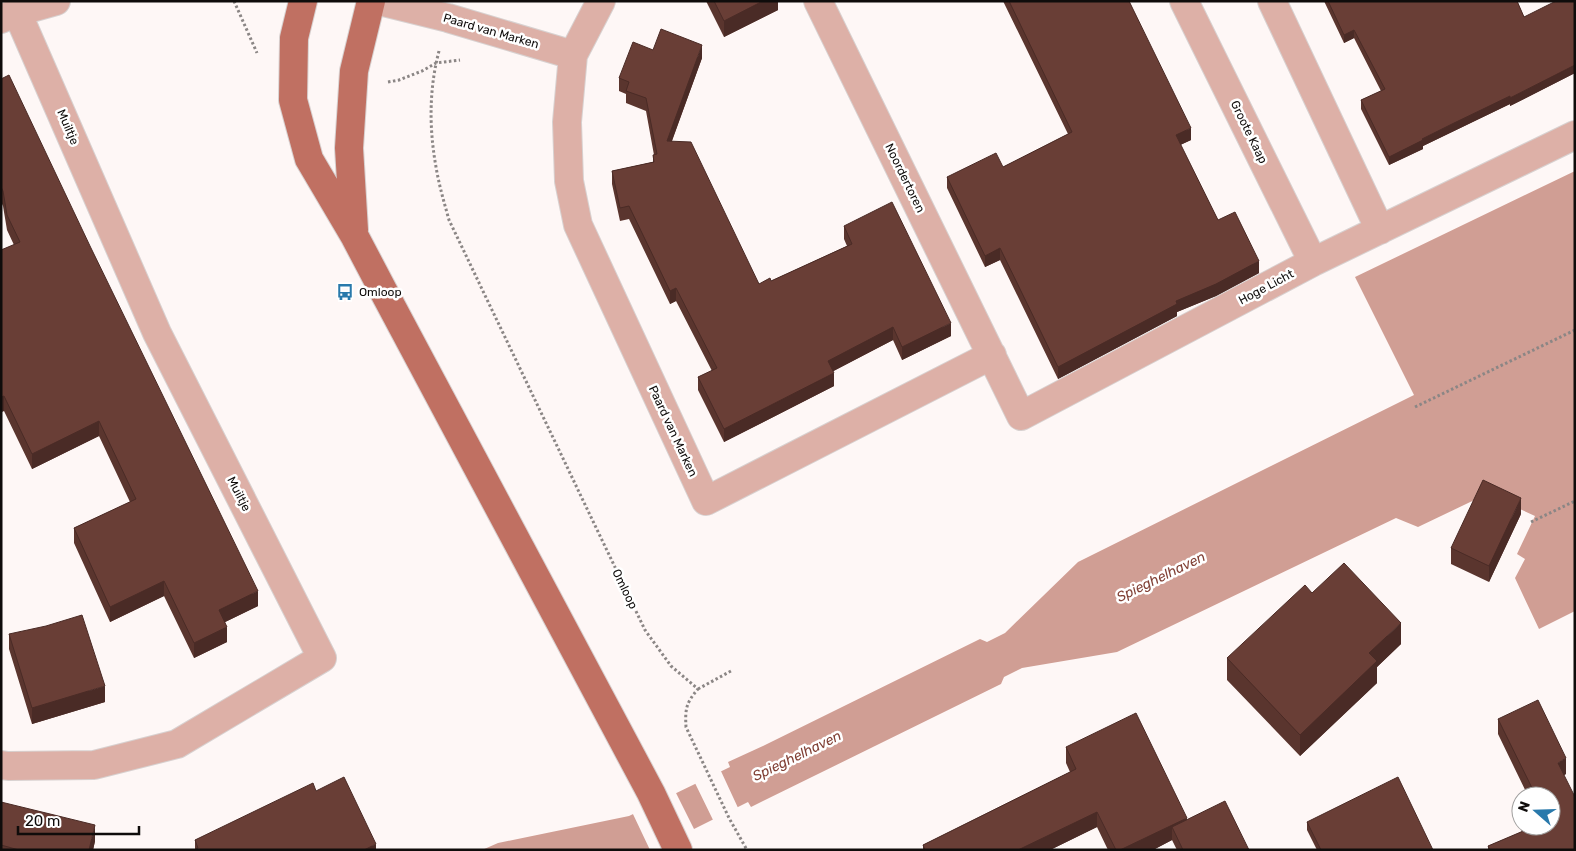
<svg xmlns="http://www.w3.org/2000/svg" width="1576" height="851" viewBox="0 0 1576 851" font-family="Rubik,sans-serif">
  <rect width="100%" height="100%" fill="#fef7f6"/>
  <path fill="#d09e94" d="M 1575,171 L 1575,611 L 1539,629 L 1515,578 L 1525,559 L 1517,554 L 1535,516 L 1487,494 L 1418,527 L 1396,518 L 1117,652 L 1022,668 L 1004,677 L 1001,684 L 751,807 L 748,802 L 652,850 L 482,850 L 498,843 L 629,816 L 730,767 L 728,762 L 765,745 L 980,639 L 987,642 L 1005,633 L 1078,562 L 1414,395 L 1355,277 Z"/>
  <path fill="#fef7f6" d="M 720,769 L 739,810 L 714,822 L 694,781 Z
    M 675,791 L 695,831 L 657,850 L 650,850 L 632,812 Z"/>
  <g fill="none" stroke-linecap="round" stroke-linejoin="round">
    <g stroke="#d8d1d0" stroke-width="30">
      <path id="minor" d="M 379,1 L 448,18 L 573,55
        M 601,1 L 573,55 L 567,122 L 569,181 L 578,225 L 706,501 L 992,355
        M 818,1 L 1021,416 L 1313,262 L 1575,135
        M 1184,1 L 1313,262
        M 1272,1 L 1380,230
        M 1,19 L 17,12 L 56,1
        M 1,765 L 8,766 L 94,765 L 177,744 L 322,658 L 157,333 L 17,12"/>
    </g>
    <g stroke="#d8d1d0" stroke-width="30">
      <path id="major" d="M 303,1 L 294,38 L 293,100 L 309,159 L 355,237 L 386,296 L 651,793 L 678,850
        M 354,230 L 349,148 L 354,71 L 371,1"/>
    </g>
    <path stroke="#8b8685" stroke-width="3" stroke-dasharray="2.5 2.5" stroke-linecap="butt" d="M 234,1 L 257,53
      M 439,51 C 429,89 429,128 436,167 C 439,185 444,202 449,220 L 645,630 L 671,666 L 698,689 C 686,703 685,709 686,727 L 729,818 L 747,850
      M 388,82 L 399,80 L 422,71 L 436,63 L 460,60
      M 1415,407 L 1575,330
      M 1531,522 L 1575,501
      M 698,689 L 731,671"/>
    <use href="#minor" stroke="#ddb0a7" stroke-width="28"/>
    <use href="#major" stroke="#c07062" stroke-width="28"/>
  </g>
  <path fill="#5a352e" d="M 706,1 L 778,1 L 778,10 L 724,37 Z
    M 1003,1 L 1129,1 L 1191,140 L 1180,145 L 1218,220 L 1259,273 L 1216,296 L 1177,312 L 1177,316 L 1058,379 L 1000,260 L 985,267 L 947,188 L 947,177 L 1003,167 L 1068,134 Z
    M 1324,1 L 1517,1 L 1524,17 L 1575,1 L 1575,73 L 1510,106 L 1510,104 L 1423,146 L 1423,149 L 1389,165 L 1361,109 L 1361,100 L 1381,91 L 1354,38 L 1344,43 Z
    M 653,50 L 702,58 L 672,141 L 759,284 L 771,281 L 847,246 L 844,239 L 844,226 L 951,336 L 902,360 L 893,340 L 833,371 L 834,386 L 724,442 L 698,390 L 698,377 L 712,371 L 676,301 L 670,304 L 629,219 L 620,221 L 612,184 L 612,171 L 653,162 L 653,155 L 654,155 L 646,111 L 626,103 L 626,94 L 619,91 L 619,78 Z
    M 1,79 L 258,606 L 225,622 L 227,642 L 194,658 L 164,596 L 110,622 L 74,543 L 74,528 L 130,502 L 99,436 L 32,469 L 4,411 L 1,412 L 1,250 L 14,245 L 7,230 L 3,206 L 1,202 Z
    M 1521,514 L 1489,582 L 1451,564 L 1451,548 Z
    M 1312,593 L 1401,644 L 1377,667 L 1377,683 L 1300,756 L 1227,680 L 1227,658 Z
    M 9,634 L 105,702 L 32,724 L 9,649 Z
    M 1498,719 L 1566,774 L 1564,775 L 1575,850 L 1488,850 L 1488,846 L 1522,832 L 1520,827 L 1520,812 L 1521,811 L 1521,826 L 1551,826 L 1551,796 L 1528,796 L 1498,734 Z
    M 1066,747 L 1187,820 L 1249,850 L 1177,850 L 1172,840 L 1153,850 L 1108,850 L 1097,827 L 1050,850 L 923,850 L 923,845 L 1070,772 L 1066,763 Z
    M 316,791 L 376,850 L 195,850 L 195,840 Z
    M 1,802 L 95,841 L 93,850 L 1,850 Z
    M 1307,822 L 1433,850 L 1317,850 L 1307,830 Z"/>
  <path fill="#4a2b26" d="M 763,1 L 778,1 L 778,10 L 724,37 L 724,21 Z
    M 1354,30 L 1354,38 L 1344,43 L 1344,35 Z
    M 702,45 L 702,58 L 667,154 L 667,141 Z
    M 1575,65 L 1575,73 L 1510,106 L 1510,98 Z
    M 1510,96 L 1510,104 L 1423,146 L 1423,149 L 1389,165 L 1389,157 L 1422,139 Z
    M 1191,128 L 1191,140 L 1176,147 L 1176,135 Z
    M 1000,248 L 1000,260 L 985,267 L 985,256 Z
    M 1259,261 L 1259,273 L 1216,296 L 1177,312 L 1177,316 L 1058,379 L 1058,367 L 1176,301 Z
    M 676,288 L 676,301 L 670,304 L 670,291 Z
    M 951,323 L 951,336 L 902,360 L 902,347 Z
    M 893,327 L 893,340 L 828,374 L 828,361 Z
    M 834,373 L 834,386 L 724,442 L 724,429 Z
    M 4,396 L 4,411 L 1,412 L 1,397 Z
    M 99,421 L 99,436 L 32,469 L 32,454 Z
    M 1521,498 L 1521,514 L 1489,582 L 1489,566 Z
    M 164,581 L 164,596 L 110,622 L 110,607 Z
    M 258,591 L 258,606 L 219,625 L 219,610 Z
    M 1401,623 L 1401,644 L 1377,667 L 1377,683 L 1300,756 L 1300,735 L 1369,653 Z
    M 227,627 L 227,642 L 194,658 L 194,643 Z
    M 105,686 L 105,702 L 32,724 L 32,708 Z
    M 1566,758 L 1566,774 L 1558,778 L 1558,763 Z
    M 1097,812 L 1097,827 L 1050,850 L 1018,850 Z
    M 1187,818 L 1187,833 L 1172,827 L 1172,840 L 1153,850 L 1120,850 Z
    M 95,825 L 95,841 L 93,850 L 89,850 Z
    M 376,844 L 376,850 L 364,850 Z"/>
  <path fill="#693e36" stroke="#4a2b26" d="M 714,1 L 763,1 L 724,21 Z
    M 1009,1 L 1129,1 L 1191,128 L 1176,135 L 1218,220 L 1235,212 L 1259,261 L 1216,284 L 1176,301 L 1177,304 L 1058,367 L 1000,248 L 985,256 L 947,177 L 996,153 L 1003,167 L 1072,132 Z
    M 1328,1 L 1517,1 L 1524,17 L 1556,1 L 1575,1 L 1575,65 L 1510,98 L 1510,96 L 1452,124 L 1422,139 L 1423,140 L 1389,157 L 1361,100 L 1385,89 L 1354,30 L 1344,35 Z
    M 661,29 L 702,45 L 667,141 L 691,142 L 759,284 L 770,278 L 771,281 L 852,244 L 844,226 L 892,202 L 951,323 L 902,347 L 893,327 L 828,361 L 834,373 L 724,429 L 698,377 L 717,368 L 676,288 L 670,291 L 629,206 L 620,208 L 612,171 L 654,162 L 653,155 L 657,154 L 646,98 L 626,91 L 629,82 L 619,78 L 633,42 L 653,50 Z
    M 9,75 L 90,246 L 258,591 L 219,610 L 227,627 L 194,643 L 164,581 L 110,607 L 74,528 L 136,499 L 99,421 L 32,454 L 4,396 L 1,397 L 1,250 L 20,242 L 7,215 L 3,191 L 1,187 L 1,79 Z
    M 1483,480 L 1521,498 L 1489,566 L 1451,548 Z
    M 1344,563 L 1401,623 L 1369,653 L 1377,661 L 1300,735 L 1227,658 L 1305,585 L 1312,593 Z
    M 82,615 L 105,686 L 32,708 L 9,634 L 46,626 Z
    M 1538,700 L 1566,758 L 1558,763 L 1575,797 L 1575,850 L 1490,850 L 1488,846 L 1528,829 L 1526,826 L 1551,826 L 1551,796 L 1536,796 L 1498,719 Z
    M 1136,713 L 1187,818 L 1120,850 L 1116,850 L 1097,812 L 1018,850 L 925,850 L 923,845 L 1076,769 L 1066,747 Z
    M 344,777 L 376,844 L 364,850 L 194,850 L 198,848 L 195,840 L 313,783 L 316,791 Z
    M 1398,777 L 1433,850 L 1321,850 L 1307,822 Z
    M 1225,801 L 1249,850 L 1183,850 L 1172,827 Z
    M 1,802 L 95,825 L 89,850 L 19,850 L 1,845 Z"/>
  <defs>
    <g id="bus-bare" transform="scale(1.35)"><path d="M-5-6H5V4H4V6H2V4H-2V6H-4V4H-5ZM-3.5-4V0h7V-4ZM-3.5 1.2v1.5H-2V1.2ZM2 1.2v1.5H3.5V1.2Z" fill="#2979ab" stroke="#fff" stroke-width="2.5" paint-order="stroke"/></g>
  </defs>
  <g fill-rule="evenodd">
    <use href="#bus-bare" x="345" y="292"/>
  </g>
  <g text-anchor="middle" dominant-baseline="central" stroke-width="5" stroke-linejoin="round" paint-order="stroke">
    <g font-size="12" fill="#0f0c0b" stroke="#fff">
      <text transform="translate(491 31) rotate(16)">Paard van Marken</text>
      <text transform="translate(68 127) rotate(67)">Muiltje</text>
      <text transform="translate(1249 132) rotate(64)">Groote Kaap</text>
      <text transform="translate(905 178) rotate(64)">Noordertoren</text>
      <text transform="translate(1266 287) rotate(-28)">Hoge Licht</text>
      <text transform="translate(673 431) rotate(65)">Paard van Marken</text>
      <text transform="translate(239 494) rotate(63)">Muiltje</text>
      <text transform="translate(625 589) rotate(64)">Omloop</text>
    </g>
    <g font-size="12" fill="#0f0c0b" stroke="#fff" text-anchor="start">
      <text x="359" y="292">Omloop</text>
    </g>
    <g font-size="14" font-style="italic" fill="#803f34" stroke="#fff">
      <text transform="translate(1161 577) rotate(-26)">Spieghelhaven</text>
      <text transform="translate(797 756) rotate(-26)">Spieghelhaven</text>
    </g>
  </g>
  <rect width="1576" height="851" fill="none" stroke="#0f0c0b" stroke-width="5"/>
  <g transform="translate(1536 811) rotate(290)"><circle r="24" fill="#ffffff" stroke="#9f9e9d"/>
  <path d="M0-4L9 19L0 12L-9 19Z" fill="#2979ab"/>
  <text y="-8" font-size="14" font-weight="bold" text-anchor="middle" fill="#0f0c0b">N</text>
  </g>
  <path d="M18 826v8h121v-8" fill="none" stroke="#0f0c0b" stroke-width="2.5"/>
  <text x="25" y="826" font-size="15" fill="#0f0c0b" stroke="#ffffff" stroke-width="4" paint-order="stroke">20 m</text>
</svg>
